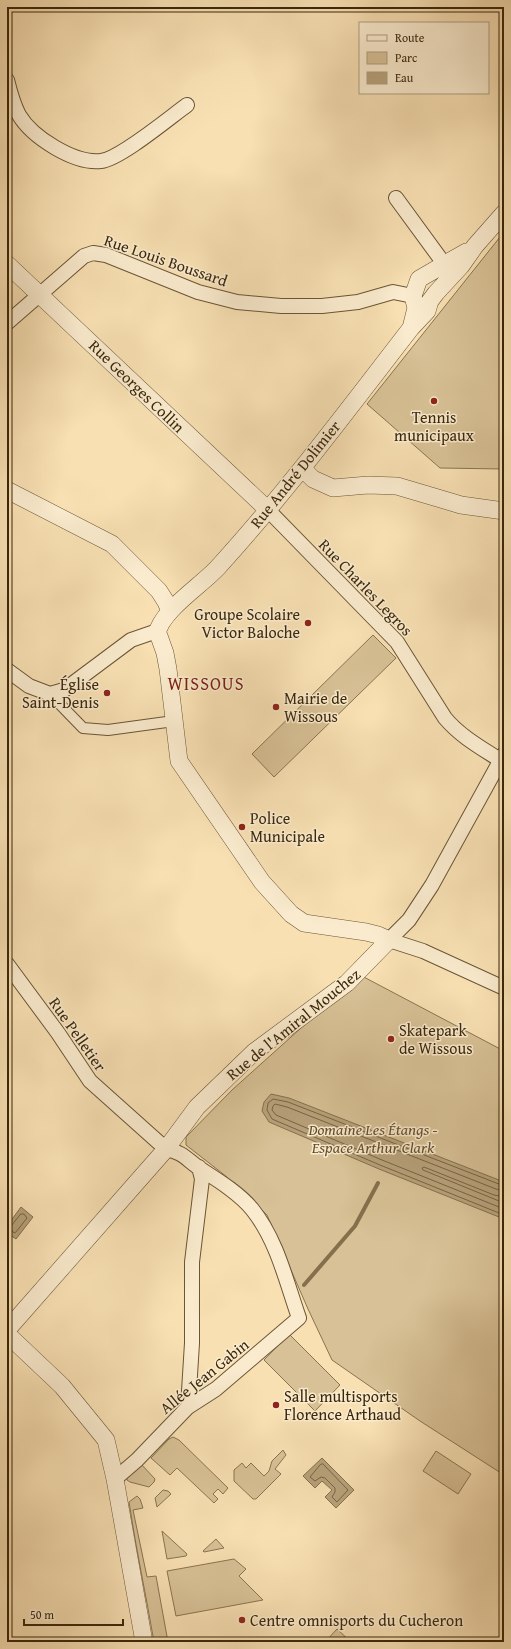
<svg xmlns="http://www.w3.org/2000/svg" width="511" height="1649" viewBox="0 0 511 1649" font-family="'Gentium Book Plus',serif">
  <rect width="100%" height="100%" fill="#f8e0b3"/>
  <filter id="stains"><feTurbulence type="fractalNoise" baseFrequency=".005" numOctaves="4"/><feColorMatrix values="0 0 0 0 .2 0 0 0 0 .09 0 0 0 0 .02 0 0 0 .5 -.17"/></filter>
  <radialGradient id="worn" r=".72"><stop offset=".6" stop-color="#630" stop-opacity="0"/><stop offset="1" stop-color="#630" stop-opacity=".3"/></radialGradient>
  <path fill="#d8c196" stroke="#897450" d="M 504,232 L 504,469 L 440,468 L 367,404 Z
    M 373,635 L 396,658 L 274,777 L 252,754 Z
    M 360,975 L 504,1051 L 504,1475 L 420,1421 L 332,1360 L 308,1309 L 267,1215 L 227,1177 L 186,1145 L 186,1137 L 232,1090 Z
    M 289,1334 L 340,1385 L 315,1411 L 264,1360 Z
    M 173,1437 L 179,1440 L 228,1488 L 223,1494 L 218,1489 L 213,1494 L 218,1499 L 214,1503 L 177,1468 L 170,1475 L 151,1458 L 169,1439 Z
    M 283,1450 L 286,1455 L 275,1469 L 281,1474 L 256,1499 L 253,1499 L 234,1481 L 234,1470 L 242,1463 L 246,1468 L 251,1463 L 264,1476 L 269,1471 L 272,1461 Z
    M 436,1451 L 471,1474 L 458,1494 L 423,1471 Z
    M 141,1464 L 155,1479 L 154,1482 L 149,1487 L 130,1482 L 127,1480 L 127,1478 Z
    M 163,1490 L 168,1491 L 171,1494 L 157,1507 L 155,1498 Z
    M 137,1496 L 140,1499 L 143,1508 L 133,1510 L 147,1577 L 156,1576 L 168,1642 L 154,1642 C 146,1595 136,1549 129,1502 Z
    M 162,1531 L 187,1554 L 186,1556 L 167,1559 Z
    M 216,1539 L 224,1548 L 204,1552 L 203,1551 Z
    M 234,1559 L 246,1569 L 239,1576 L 263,1600 L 176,1616 L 167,1571 Z
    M 337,1629 L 351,1642 L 325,1642 Z"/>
  <path fill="#b7a17a" stroke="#85704e" d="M 271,1094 L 289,1098 L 504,1182 L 504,1219 L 379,1169 L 269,1122 L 262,1111 L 264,1102 Z
    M 21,1207 L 33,1217 L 16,1239 L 7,1233 L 7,1226 Z
    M 322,1458 L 354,1490 L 336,1508 L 325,1497 L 332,1490 L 322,1481 L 315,1488 L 303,1476 Z"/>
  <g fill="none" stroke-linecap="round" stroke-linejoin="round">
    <path stroke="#786442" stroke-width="1" d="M 504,1186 L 288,1102 L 273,1099 L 268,1103 L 267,1110 L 272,1119 L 380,1165 L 504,1215
      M 504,1191 L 496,1189 L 287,1107 L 275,1104 L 273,1106 L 272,1110 L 276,1115 L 382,1160 L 504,1209
      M 504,1197 L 494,1195 L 424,1167 L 422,1168 L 423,1170 L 504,1203
      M 21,1214 L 24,1214 L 27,1218 L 16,1232 L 14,1233 L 10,1228 Z
      M 323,1464 L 348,1490 L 337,1502 L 332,1497 L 335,1492 L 335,1488 L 325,1478 L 321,1477 L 315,1481 L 310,1477 L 320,1465 Z"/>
    <path stroke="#85704e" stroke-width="4" d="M 304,1285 L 355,1226 L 378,1183"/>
    <g stroke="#6a5535" stroke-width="12">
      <path id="pedestrian" d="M 50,694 L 83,728 L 108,730 L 174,721"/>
    </g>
    <g stroke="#6a5535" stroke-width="16">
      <path id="minor" d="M 7,80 C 10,92 13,104 19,115 C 32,137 74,164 101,161 C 120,159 169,118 187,105
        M 396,198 L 445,265
        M 7,323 L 84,256 L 93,253 L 106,255 L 198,292 L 237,302 L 281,306 L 322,306 L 358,302 L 393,292 L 413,296
        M 267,509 L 397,642 L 445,718 C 460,736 480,747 500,760
        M 7,670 L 29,686 L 50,694 L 64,690 L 131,640 L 157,631
        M 504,754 L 432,885 L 409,920 L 389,940 L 423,951 L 504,988
        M 7,964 L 58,1033 L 90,1081 L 166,1149 C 184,1153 185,1158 199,1168 C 216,1179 239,1193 252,1209 C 277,1240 286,1281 299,1318 L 216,1389 L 188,1407 L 137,1460 L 115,1479
        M 188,1407 L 192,1343 L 192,1262 L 202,1179 L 199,1167"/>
    </g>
    <g stroke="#6a5535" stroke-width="18">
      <path id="tertiary" d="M 7,264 L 267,509
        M 411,328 L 416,308 L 413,296 L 419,279 L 466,252
        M 302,468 L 313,479 L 333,488 L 368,485 L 397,486 L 461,505 L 504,511
        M 7,490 L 112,544 L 159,591 L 166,602 L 170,611
        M 7,1330 L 166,1149 L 197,1107 L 254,1052 L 347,983 L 389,940 L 378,935 L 366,932 L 304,923 L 291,914 L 262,882 L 179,761 L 168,669 L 165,653 L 159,636 L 157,634 C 161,610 204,584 220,565 C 288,490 349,408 411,328 L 427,311 L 430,301 L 436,293 L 461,266 L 475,246 L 504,213
        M 7,1334 L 62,1386 L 106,1440 L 115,1479 L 144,1642"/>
    </g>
    <use href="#pedestrian" stroke="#faebce" stroke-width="10"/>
    <use href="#minor" stroke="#faebce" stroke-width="14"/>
    <use href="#tertiary" stroke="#faebce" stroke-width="17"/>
  </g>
  <g fill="#8f2418" stroke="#faebce" stroke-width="1.5">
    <circle cx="434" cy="401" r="4"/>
    <circle cx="308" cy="623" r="4"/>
    <circle cx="107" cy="693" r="4"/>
    <circle cx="276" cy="707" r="4"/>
    <circle cx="242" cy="827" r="4"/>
    <circle cx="391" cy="1039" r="4"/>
    <circle cx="276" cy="1405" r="4"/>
    <circle cx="242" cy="1620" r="4"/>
  </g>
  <g text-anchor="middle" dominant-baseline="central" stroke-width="3" stroke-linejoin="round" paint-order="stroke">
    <g font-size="16" fill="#3a270b" stroke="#faebce">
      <text transform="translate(166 260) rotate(19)">Rue Louis Boussard</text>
      <text transform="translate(137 386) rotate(44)">Rue Georges Collin</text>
      <text transform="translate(295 474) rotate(-51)">Rue André Dolimier</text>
      <text transform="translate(366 587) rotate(46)">Rue Charles Legros</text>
      <text transform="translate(293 1024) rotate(-39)">Rue de l'Amiral Mouchez</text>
      <text transform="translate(78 1034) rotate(55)">Rue Pelletier</text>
      <text transform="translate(204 1376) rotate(-39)">Allée Jean Gabin</text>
    </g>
    <g font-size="16" fill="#3a270b" stroke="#faebce" text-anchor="start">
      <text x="434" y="417" text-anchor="middle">Tennis<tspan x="434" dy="18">municipaux</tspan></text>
      <text x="300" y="614" text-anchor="end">Groupe Scolaire<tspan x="300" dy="18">Victor Baloche</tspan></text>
      <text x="99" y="684" text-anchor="end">Église<tspan x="99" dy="18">Saint-Denis</tspan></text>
      <text x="284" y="698">Mairie de<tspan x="284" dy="18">Wissous</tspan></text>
      <text x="250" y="818">Police<tspan x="250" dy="18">Municipale</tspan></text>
      <text x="399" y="1030">Skatepark<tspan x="399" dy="18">de Wissous</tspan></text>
      <text x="284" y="1396">Salle multisports<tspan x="284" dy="18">Florence Arthaud</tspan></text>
      <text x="250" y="1620">Centre omnisports du Cucheron</text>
    </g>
    <g font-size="16" font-style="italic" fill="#624e2e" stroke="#faebce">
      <text x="373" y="1129">Domaine Les Étangs -<tspan x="373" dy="18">Espace Arthur Clark</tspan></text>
    </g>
    <g font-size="18" letter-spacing="1" fill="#7a1f14" stroke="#faebce">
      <text x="206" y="683">WISSOUS</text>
    </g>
  </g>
  <rect width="511" height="1649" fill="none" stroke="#f8e0b3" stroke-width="24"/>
  <rect x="8" y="8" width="495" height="1633" fill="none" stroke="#3a270b" stroke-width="2"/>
  <rect x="12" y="12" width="487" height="1625" fill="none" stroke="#3a270b"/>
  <rect x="359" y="22" width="130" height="72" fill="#faebce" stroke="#ad9d80"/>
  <rect x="367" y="35" width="20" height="6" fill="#faebce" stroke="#ad9d80"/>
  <text x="395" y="42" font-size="12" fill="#3a270b">Route</text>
  <rect x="367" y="52" width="20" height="12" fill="#d8c196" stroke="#ad9d80"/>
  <text x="395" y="62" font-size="12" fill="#3a270b">Parc</text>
  <rect x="367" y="72" width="20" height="12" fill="#b7a17a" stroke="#ad9d80"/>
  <text x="395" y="82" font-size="12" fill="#3a270b">Eau</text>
  <path d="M24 1619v6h99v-6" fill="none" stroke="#3a270b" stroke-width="2"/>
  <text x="30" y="1619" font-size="12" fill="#3a270b" stroke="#faebce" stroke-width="3" paint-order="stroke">50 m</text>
  <rect width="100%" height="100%" filter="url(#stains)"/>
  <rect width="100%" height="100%" fill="url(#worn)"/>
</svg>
